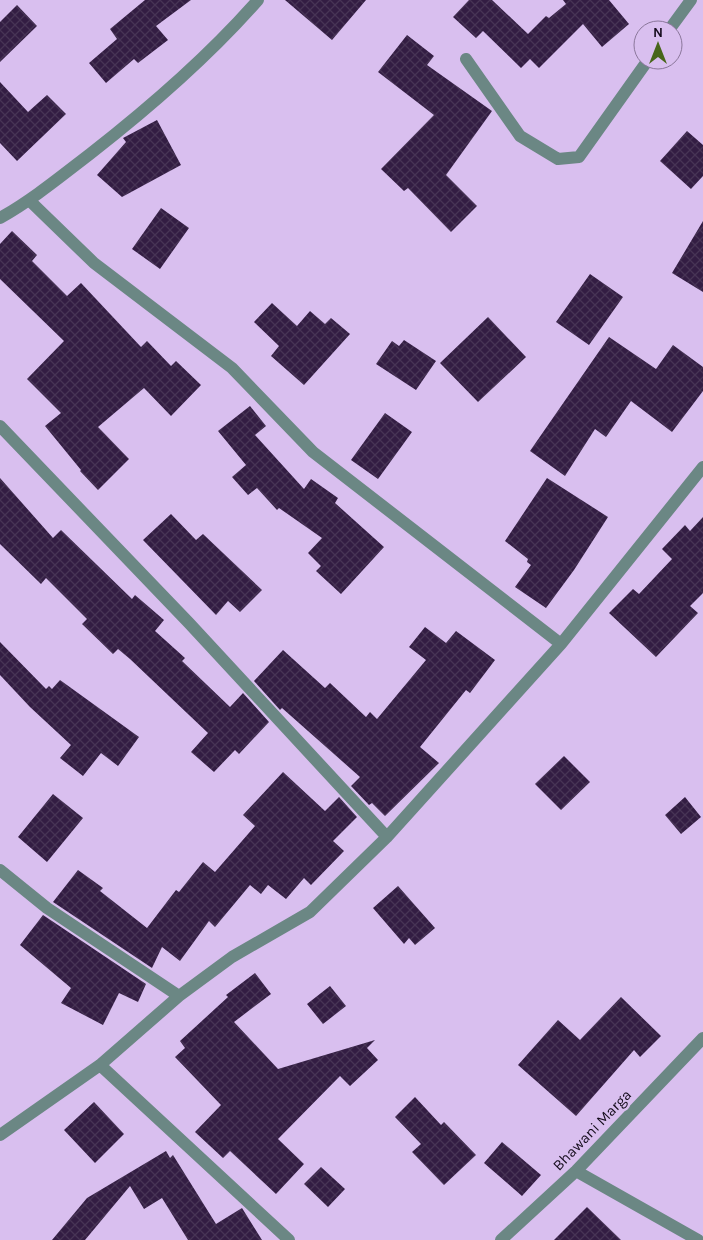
<svg xmlns="http://www.w3.org/2000/svg" width="703" height="1240" viewBox="0 0 703 1240" font-family="Karla,sans-serif">
  <defs>
    <pattern id="building-cross-hatch" width="8" height="8" patternUnits="userSpaceOnUse" patternTransform="scale(1.25)"><rect width="8" height="8" fill="#331d43"/><path d="M0 0l8 8M0 8l8-8" fill="none" stroke="#473455"/></pattern>
  </defs>
  <rect width="100%" height="100%" fill="#d9bfef"/>
  <path fill="url(#building-cross-hatch)" d="M 145,0 L 191,0 L 156,26 L 168,40 L 138,63 L 134,59 L 106,83 L 89,63 L 117,39 L 110,29 Z
    M 285,0 L 366,0 L 332,40 Z
    M 469,0 L 492,0 L 528,34 L 546,16 L 549,18 L 566,4 L 563,0 L 609,0 L 629,24 L 602,47 L 583,24 L 539,68 L 530,59 L 521,68 L 483,31 L 476,38 L 453,17 Z
    M 17,5 L 37,26 L 0,62 L 0,22 Z
    M 407,35 L 434,56 L 427,65 L 492,111 L 446,175 L 477,206 L 451,232 L 408,188 L 404,191 L 381,169 L 434,115 L 378,72 Z
    M 0,82 L 28,112 L 47,95 L 66,114 L 17,161 L 0,143 Z
    M 157,120 L 181,165 L 122,197 L 97,175 L 126,142 L 123,138 Z
    M 687,131 L 703,145 L 703,176 L 691,189 L 660,161 Z
    M 161,208 L 189,228 L 160,269 L 132,249 Z
    M 703,221 L 703,292 L 672,273 Z
    M 12,231 L 37,255 L 32,261 L 67,296 L 81,283 L 141,347 L 147,341 L 171,366 L 176,361 L 201,385 L 171,416 L 144,388 L 98,427 L 129,459 L 98,490 L 80,471 L 81,470 L 45,426 L 61,413 L 27,379 L 64,341 L 0,279 L 0,244 Z
    M 590,274 L 623,297 L 589,345 L 556,322 Z
    M 272,303 L 297,326 L 310,311 L 325,324 L 331,318 L 350,334 L 304,385 L 271,356 L 279,346 L 254,322 Z
    M 488,317 L 526,357 L 478,402 L 440,363 Z
    M 609,337 L 656,369 L 673,345 L 703,367 L 703,391 L 672,432 L 631,401 L 606,437 L 595,429 L 565,476 L 530,451 Z
    M 404,340 L 436,361 L 416,390 L 376,364 L 392,341 L 399,346 Z
    M 250,406 L 266,426 L 255,435 L 304,489 L 311,479 L 338,498 L 335,503 L 384,547 L 341,594 L 316,571 L 321,566 L 308,553 L 322,538 L 279,508 L 277,510 L 257,488 L 248,495 L 232,477 L 246,465 L 218,431 Z
    M 385,413 L 412,432 L 378,479 L 351,460 Z
    M 0,478 L 53,538 L 61,530 L 132,599 L 135,595 L 164,620 L 155,631 L 185,658 L 182,661 L 230,707 L 243,693 L 269,722 L 239,754 L 235,750 L 214,772 L 191,752 L 208,733 L 130,659 L 118,649 L 113,654 L 82,624 L 87,619 L 46,578 L 41,584 L 0,544 Z
    M 547,478 L 608,517 L 574,570 L 546,608 L 515,587 L 531,565 L 527,562 L 528,559 L 505,541 Z
    M 171,514 L 196,540 L 203,534 L 262,590 L 240,612 L 228,601 L 216,615 L 143,540 Z
    M 703,517 L 703,593 L 690,606 L 698,613 L 656,657 L 609,613 L 633,589 L 639,594 L 672,559 L 662,549 L 685,525 L 690,531 Z
    M 425,627 L 446,643 L 456,631 L 495,660 L 470,693 L 466,690 L 420,747 L 439,763 L 385,816 L 372,803 L 369,805 L 351,786 L 360,777 L 282,708 L 280,710 L 254,681 L 283,650 L 325,688 L 330,683 L 366,717 L 370,712 L 377,719 L 426,660 L 409,647 Z
    M 0,642 L 46,689 L 49,686 L 52,689 L 60,680 L 139,737 L 118,766 L 101,753 L 83,776 L 60,758 L 71,745 L 30,707 L 0,675 Z
    M 564,756 L 590,782 L 561,810 L 535,784 Z
    M 283,772 L 325,811 L 339,797 L 357,817 L 333,841 L 344,851 L 311,885 L 304,878 L 286,899 L 268,885 L 261,894 L 250,885 L 215,927 L 209,921 L 180,961 L 162,947 L 152,968 L 53,902 L 78,870 L 103,888 L 100,891 L 147,928 L 176,890 L 179,892 L 203,862 L 215,872 L 255,826 L 243,815 Z
    M 53,794 L 83,818 L 47,862 L 18,837 Z
    M 685,797 L 701,817 L 681,834 L 665,815 Z
    M 398,886 L 435,928 L 415,945 L 409,938 L 404,944 L 373,908 Z
    M 43,915 L 146,984 L 138,1002 L 119,993 L 103,1025 L 61,1003 L 71,988 L 20,945 Z
    M 255,973 L 271,994 L 234,1022 L 278,1069 L 375,1040 L 367,1048 L 378,1060 L 350,1086 L 340,1076 L 278,1139 L 304,1164 L 276,1194 L 230,1151 L 223,1158 L 195,1132 L 221,1105 L 175,1057 L 185,1048 L 180,1041 L 228,997 L 226,995 Z
    M 330,986 L 346,1006 L 323,1024 L 307,1004 Z
    M 621,997 L 661,1036 L 640,1057 L 634,1050 L 576,1116 L 518,1065 L 558,1020 L 580,1040 Z
    M 415,1097 L 441,1125 L 444,1122 L 476,1155 L 444,1185 L 412,1152 L 421,1144 L 395,1117 Z
    M 94,1102 L 124,1134 L 95,1163 L 64,1130 Z
    M 502,1142 L 541,1175 L 522,1196 L 484,1163 Z
    M 166,1151 L 170,1158 L 173,1155 L 216,1224 L 242,1208 L 262,1240 L 188,1240 L 162,1198 L 144,1209 L 130,1186 L 85,1240 L 52,1240 L 87,1198 Z
    M 321,1167 L 345,1189 L 328,1207 L 304,1184 Z
    M 587,1207 L 621,1240 L 554,1240 Z"/>
  <g fill="none" stroke-linecap="round" stroke-linejoin="round">
    <path stroke="#6b8784" stroke-width="12" d="M 669,30 L 691,0
      M 466,59 L 520,136 L 558,159 L 579,157 L 648,60
      M 30,201 L 94,263 L 232,368 L 313,452 L 561,644
      M 0,218 C 32,200 60,177 90,154 C 149,108 208,57 258,0
      M 0,426 L 189,623 L 387,837
      M 0,870 L 47,908 L 179,996
      M 100,1065 L 289,1240
      M 0,1135 L 100,1065 L 179,996 L 232,957 L 310,912 L 387,837 L 561,644 L 703,467
      M 576,1171 L 698,1240
      M 501,1240 L 576,1171 L 703,1038"/>
  </g>
  <g text-anchor="middle" dominant-baseline="central" stroke-width="5" stroke-linejoin="round" paint-order="stroke">
    <g font-size="15" fill="#150c1c" stroke="#d9bfef">
      <text transform="translate(592 1130) rotate(-46)">Bhawani Marga</text>
    </g>
  </g>
  <g transform="translate(658 45)"><circle r="24" fill="#d9bfef" stroke="#8b779b"/>
  <path d="M0-4L9 19L0 12L-9 19Z" fill="#48661b"/>
  <text y="-8" font-size="14" font-weight="bold" text-anchor="middle" fill="#150c1c">N</text>
  </g>
</svg>
